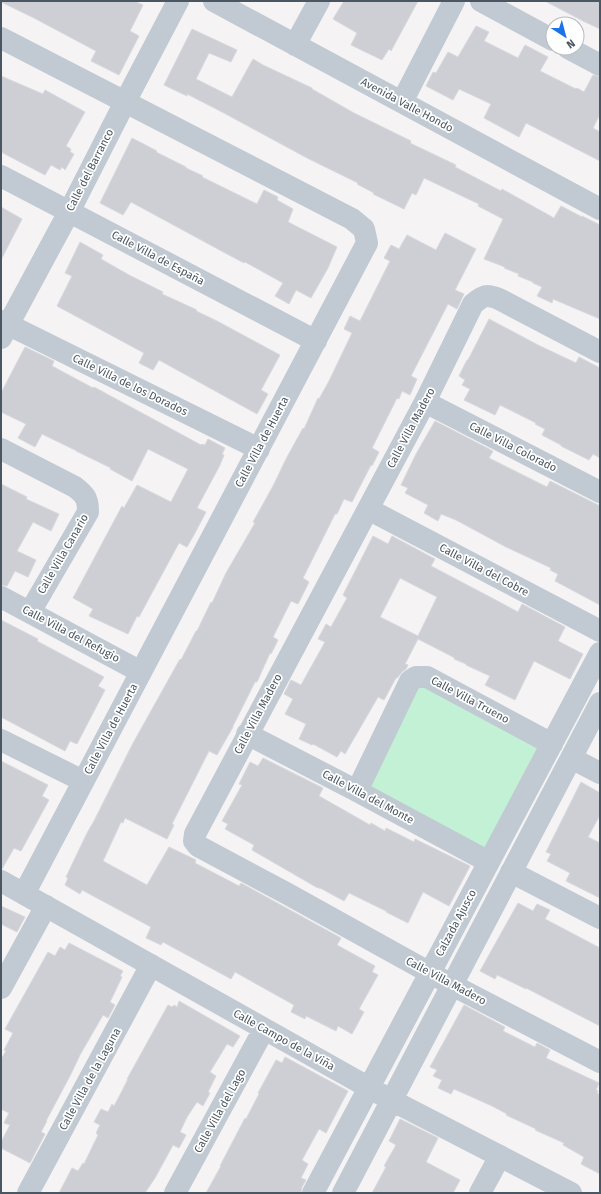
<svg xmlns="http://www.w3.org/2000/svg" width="601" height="1194" viewBox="0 0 601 1194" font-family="'Fira Sans',sans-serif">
  <rect width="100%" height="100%" fill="#f5f3f3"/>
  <path fill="#c3f1d5" d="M 418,680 L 542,744 L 486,853 L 366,787 Z"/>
  <path fill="#cdcfd5" stroke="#d7d9de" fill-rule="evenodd" d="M 1,1 L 134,1 L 143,5 L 130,31 L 139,36 L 119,75 L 91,61 L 96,51 L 34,18 L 1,2 Z
    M 344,1 L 418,1 L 391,51 L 389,49 L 382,60 L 351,45 L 357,33 L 333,19 Z
    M 545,1 L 600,1 L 600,29 L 583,21 Z
    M 476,26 L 489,32 L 484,41 L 518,58 L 525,45 L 548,57 L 540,71 L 576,89 L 577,88 L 584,92 L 593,75 L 600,77 L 600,114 L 593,128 L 600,132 L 600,161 L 526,123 L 519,137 L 484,118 L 491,104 L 459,89 L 453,100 L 426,86 L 433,72 L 436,73 L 448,52 L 458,57 Z
    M 192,29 L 237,50 L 231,62 L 209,53 L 196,79 L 232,97 L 253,59 L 263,65 L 312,88 L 312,89 L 354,113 L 411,141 L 410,143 L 456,165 L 455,167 L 501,191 L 502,189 L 554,218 L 561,206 L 582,217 L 582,216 L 600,225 L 600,319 L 553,299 L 552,303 L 537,296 L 542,287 L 533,283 L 533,282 L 518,276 L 519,274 L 504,268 L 505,267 L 484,259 L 503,219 L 478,206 L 479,204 L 424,178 L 416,195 L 412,193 L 404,209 L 373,194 L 374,193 L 357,184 L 358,183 L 307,158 L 222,112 L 187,94 L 187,96 L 164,85 Z
    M 1,76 L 43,94 L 45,90 L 85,112 L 66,146 L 71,149 L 70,152 L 74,154 L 65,170 L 62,167 L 60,170 L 51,165 L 45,175 L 1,152 Z
    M 132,138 L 157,151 L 156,152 L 186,167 L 186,168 L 203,176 L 202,177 L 257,204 L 264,190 L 278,197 L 277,200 L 293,209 L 288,222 L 337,247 L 328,268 L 311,298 L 296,290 L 289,304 L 275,296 L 283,283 L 245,262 L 244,263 L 227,254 L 131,202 L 123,215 L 100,203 Z
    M 1,207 L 22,219 L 1,260 Z
    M 445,233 L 476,249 L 455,290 L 464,294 L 457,309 L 448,304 L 411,376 L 417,379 L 410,395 L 402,391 L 399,399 L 397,398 L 372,448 L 379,452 L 372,466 L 371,465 L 352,502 L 344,499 L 337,514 L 335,514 L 303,578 L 309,582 L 298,604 L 291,601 L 273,637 L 278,640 L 271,654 L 270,653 L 257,682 L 255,682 L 233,726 L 233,727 L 217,755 L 209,751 L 172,824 L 174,825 L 167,839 L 125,818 L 123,823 L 121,822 L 103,861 L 147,885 L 169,847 L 196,860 L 195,863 L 239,886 L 241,883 L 341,938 L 337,945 L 375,966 L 372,972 L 378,975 L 359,1009 L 364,1012 L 352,1034 L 338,1026 L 336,1031 L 306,1016 L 305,1019 L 291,1012 L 294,1005 L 235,972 L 231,979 L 163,942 L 161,945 L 146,938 L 151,927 L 82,890 L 80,894 L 65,885 L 68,878 L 66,877 L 87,833 L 94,821 L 132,745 L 180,659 L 181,660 L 196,631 L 197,631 L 211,602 L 212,603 L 226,573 L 255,523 L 253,522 L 273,486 L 287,457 L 303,428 L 304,429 L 318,398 L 319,399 L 329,381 L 352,333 L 344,329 L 350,316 L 360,321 L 390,261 L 384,258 L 391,245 L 399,249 L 407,235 L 436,250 Z
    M 80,242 L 103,255 L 101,259 L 129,275 L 163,292 L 162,294 L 197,310 L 196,311 L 217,321 L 280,355 L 261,390 L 268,394 L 257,414 L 159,360 L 153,370 L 139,363 L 144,353 L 57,306 L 72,276 L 65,273 Z
    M 489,319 L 540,346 L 576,363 L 579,357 L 600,368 L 600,458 L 593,454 L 589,460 L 561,446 L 561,445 L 542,435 L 545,429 L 535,424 L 536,423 L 500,405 L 495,415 L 464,400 L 470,389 L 462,385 L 465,380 L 459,376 L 467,360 L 468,360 Z
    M 25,347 L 54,361 L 52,366 L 93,388 L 94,387 L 201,445 L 202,444 L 205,445 L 208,439 L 225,448 L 222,454 L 224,455 L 220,465 L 197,508 L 206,512 L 195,533 L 187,547 L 179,543 L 147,602 L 139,617 L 137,616 L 128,634 L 89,616 L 93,609 L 73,598 L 122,506 L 124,508 L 137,485 L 171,502 L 188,469 L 148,449 L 132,481 L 110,469 L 111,468 L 76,451 L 77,451 L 42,434 L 35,447 L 18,438 L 26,424 L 1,412 L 1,393 Z
    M 435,421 L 493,451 L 489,458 L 547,487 L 550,481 L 600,506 L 600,605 L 555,581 L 558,574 L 550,570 L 551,568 L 506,547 L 456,520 L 441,514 L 438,521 L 424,513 L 428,505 L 405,493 L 408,488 L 401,485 L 416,454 Z
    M 1,484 L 27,497 L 26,499 L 59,514 L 51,531 L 33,522 L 17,551 L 36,560 L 28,577 L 15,571 L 7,586 L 1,585 Z
    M 373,536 L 388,544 L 392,536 L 435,559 L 431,566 L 490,597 L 518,612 L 522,604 L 565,627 L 558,641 L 583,654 L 570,679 L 534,661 L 515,700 L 485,685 L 490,676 L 466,665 L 466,664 L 454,659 L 455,658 L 418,639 L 405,664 L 408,665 L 406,669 L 403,671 L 397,678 L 396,678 L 384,700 L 378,697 L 345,754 L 341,751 L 337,757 L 313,744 L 312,745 L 299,739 L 306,724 L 285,714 L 293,699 L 284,694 L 291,680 L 301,685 L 325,642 L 318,639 L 326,624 L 331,627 L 347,598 L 343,595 ZM 400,578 L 437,597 L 418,636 L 380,617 Z
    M 1,620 L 38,639 L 37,641 L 104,677 L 98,686 L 105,690 L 77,744 L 70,741 L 65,751 L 1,717 Z
    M 263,758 L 323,788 L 319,796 L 370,825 L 371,823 L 385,831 L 386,828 L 414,842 L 415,839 L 470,866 L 449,906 L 423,892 L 408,923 L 386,912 L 386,911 L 349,893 L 344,901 L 322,889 L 316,887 L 252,850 L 254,845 L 225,829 L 228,824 L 222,821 L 242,785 L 239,784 L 250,762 L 258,766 Z
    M 1,761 L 48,785 L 42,796 L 49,800 L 21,851 L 14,848 L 2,869 L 1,869 Z
    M 581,782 L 600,793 L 600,815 L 588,837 L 600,843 L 600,898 L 566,881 L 570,873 L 547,861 L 551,854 L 546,852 Z
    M 518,903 L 533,911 L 537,904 L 550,910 L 545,919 L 600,948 L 600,1026 L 526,988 L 526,989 L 497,975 L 495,979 L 480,971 Z
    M 1,906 L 25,917 L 17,932 L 1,924 Z
    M 69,943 L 123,971 L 120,976 L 122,977 L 110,1002 L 115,1005 L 108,1018 L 103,1015 L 80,1055 L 71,1074 L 46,1121 L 47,1121 L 41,1132 L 45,1134 L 30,1163 L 1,1148 L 1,1142 L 10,1125 L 4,1123 L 9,1113 L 1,1109 L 1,1059 L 6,1051 L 4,1050 L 13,1033 L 5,1029 L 48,952 L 55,956 L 60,947 L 65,950 Z
    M 179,1001 L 240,1036 L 233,1047 L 227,1044 L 210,1072 L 216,1076 L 208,1092 L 210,1093 L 203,1106 L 197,1102 L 187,1117 L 180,1132 L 186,1135 L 179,1148 L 173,1145 L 155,1178 L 145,1193 L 59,1193 L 72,1168 L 78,1171 L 83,1163 L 84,1164 L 98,1135 L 96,1133 L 100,1125 L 94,1122 L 101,1109 L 108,1112 L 112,1104 L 114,1106 L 122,1091 L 128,1079 L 127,1079 L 168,1005 L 172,1007 L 174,1005 L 177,1007 Z
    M 464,1005 L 505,1027 L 503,1031 L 535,1047 L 537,1043 L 550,1050 L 546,1058 L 599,1083 L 596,1090 L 598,1091 L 597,1093 L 600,1095 L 600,1174 L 581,1164 L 584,1157 L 563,1145 L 564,1143 L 535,1130 L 536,1129 L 506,1115 L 507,1114 L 492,1106 L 454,1089 L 451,1094 L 438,1088 L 442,1080 L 433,1076 L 437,1070 L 430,1067 Z
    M 285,1057 L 348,1091 L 326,1133 L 319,1129 L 302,1160 L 308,1164 L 301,1178 L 306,1180 L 302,1187 L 301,1193 L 206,1193 L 221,1166 L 220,1166 L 245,1118 L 246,1119 L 259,1094 L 258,1093 L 276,1060 L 282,1063 Z
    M 400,1119 L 438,1138 L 426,1162 L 460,1180 L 453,1193 L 372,1193 L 386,1167 L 384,1166 L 396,1145 L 389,1141 Z"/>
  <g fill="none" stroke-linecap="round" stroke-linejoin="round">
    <path stroke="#c1cad2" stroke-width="22" d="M 214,1 L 600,209
      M 481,1 L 553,40
      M 1,38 L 352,219 L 364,229 L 367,243 L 24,894
      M 295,45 L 319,1
      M 568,48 L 600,65
      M 402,102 L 454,1
      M 1,176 L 316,341
      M 1,321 L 259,449
      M 1,338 L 69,212 L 125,102 L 178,1
      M 600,352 L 499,299 C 486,294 484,295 473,304 L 425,402 L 195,834 L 194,841 L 198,846 L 286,893 L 452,985 L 600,1062
      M 425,402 L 600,492
      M 1,449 L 75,487 C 85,495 88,498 88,512 L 30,612
      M 368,509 L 600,631
      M 1,597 L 141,672
      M 247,734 L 357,791 L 489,862
      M 1,740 L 83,781
      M 571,758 L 600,773
      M 357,791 L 410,681 L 416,677 L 427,677 L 552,744
      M 511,872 L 600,918
      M 1,881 L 391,1100 L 571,1193
      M 1,988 L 46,906
      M 28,1193 L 151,965
      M 175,1193 L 264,1029
      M 313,1193 L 600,653
      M 343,1193 L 600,703
      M 480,1193 L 500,1156"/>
  </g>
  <g text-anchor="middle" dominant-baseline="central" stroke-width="3.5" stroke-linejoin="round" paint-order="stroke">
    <g font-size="11" fill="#4a5661" stroke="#fff">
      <text transform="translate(407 105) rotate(28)">Avenida Valle Hondo</text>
      <text transform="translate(90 170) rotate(-63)">Calle del Barranco</text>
      <text transform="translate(158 258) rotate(28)">Calle Villa de España</text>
      <text transform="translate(130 385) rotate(26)">Calle Villa de los Dorados</text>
      <text transform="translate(411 428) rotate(-62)">Calle Villa Madero</text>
      <text transform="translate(262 442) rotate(-62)">Calle Villa de Huerta</text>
      <text transform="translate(513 447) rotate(27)">Calle Villa Colorado</text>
      <text transform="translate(63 554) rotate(-60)">Calle Villa Canario</text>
      <text transform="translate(484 570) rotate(28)">Calle Villa del Cobre</text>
      <text transform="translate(71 634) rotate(28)">Calle Villa del Refugio</text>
      <text transform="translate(470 700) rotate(28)">Calle Villa Trueno</text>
      <text transform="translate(258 714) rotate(-62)">Calle Villa Madero</text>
      <text transform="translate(111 729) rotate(-62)">Calle Villa de Huerta</text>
      <text transform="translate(368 797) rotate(28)">Calle Villa del Monte</text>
      <text transform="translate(456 923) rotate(-62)">Calzada Ajusco</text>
      <text transform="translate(446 981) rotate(28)">Calle Villa Madero</text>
      <text transform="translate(284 1040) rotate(29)">Calle Campo de la Viña</text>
      <text transform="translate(90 1079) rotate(-61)">Calle Villa de la Laguna</text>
      <text transform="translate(220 1111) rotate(-61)">Calle Villa del Lago</text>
    </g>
  </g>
  <rect width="601" height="1194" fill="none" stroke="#4a5661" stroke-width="4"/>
  <g transform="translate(565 36) rotate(144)"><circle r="19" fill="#ffffff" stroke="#b7bbc0"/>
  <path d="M0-3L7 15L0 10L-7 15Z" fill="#1a73e8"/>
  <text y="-6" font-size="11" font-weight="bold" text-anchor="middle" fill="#4a5661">N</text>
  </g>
</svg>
